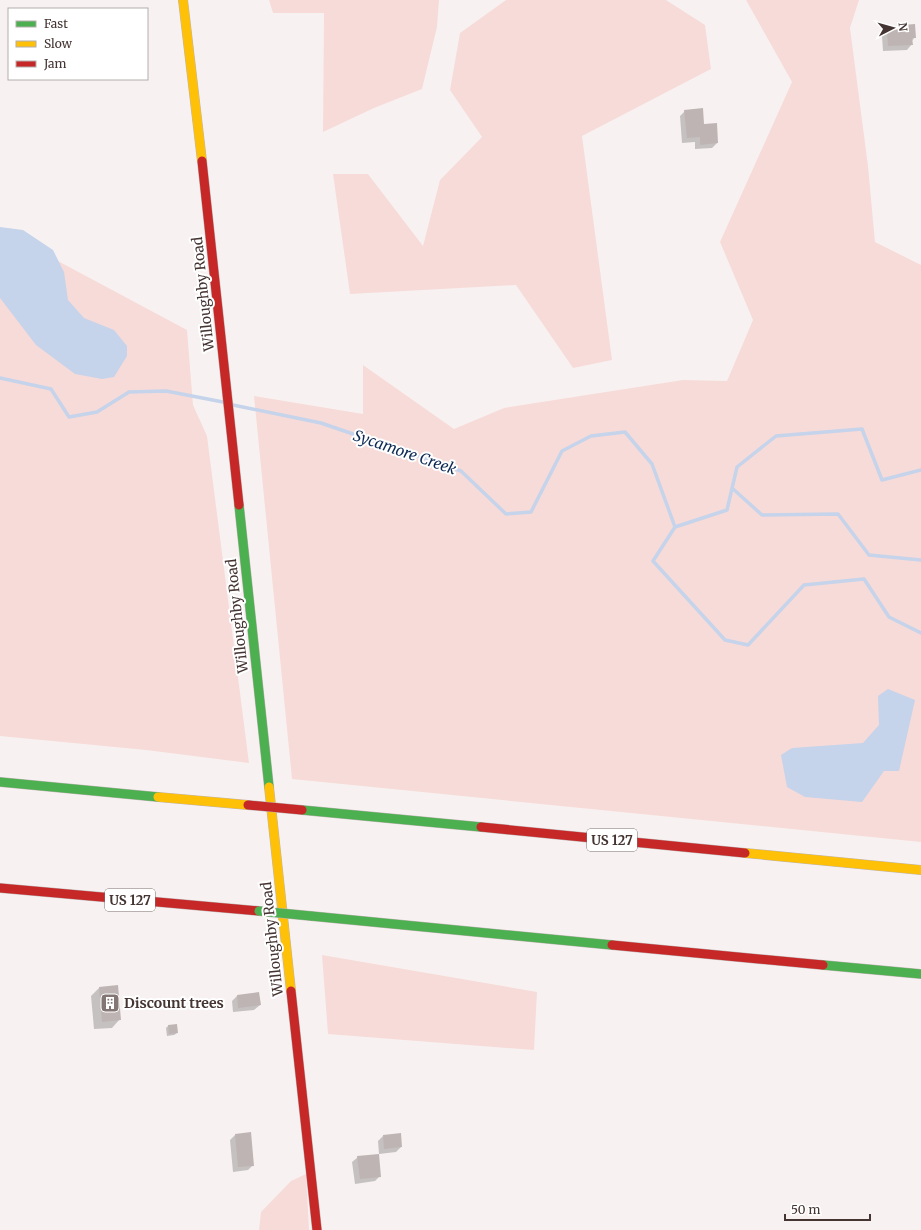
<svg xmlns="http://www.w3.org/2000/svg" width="921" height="1230" viewBox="0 0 921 1230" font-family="Merriweather,serif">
  <rect width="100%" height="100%" fill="#f7f2f1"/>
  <path fill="#f7dbd8" d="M 269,0 L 439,0 L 437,27 L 422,89 L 374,108 L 323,132 L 324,13 L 273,13 Z
    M 506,0 L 666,0 L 705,25 L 711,69 L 582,136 L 612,360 L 573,368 L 516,285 L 350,294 L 333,174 L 368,174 L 423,246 L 440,180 L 482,137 L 450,90 L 460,33 Z
    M 746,0 L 859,0 L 850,28 L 868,166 L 875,242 L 921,265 L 921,842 L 292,779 L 254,396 L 363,414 L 363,365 L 454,429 L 504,408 L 683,380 L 727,381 L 753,320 L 720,242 L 792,82 Z
    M 0,230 L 187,330 L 193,405 L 207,436 L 249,763 L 146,750 L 0,736 Z
    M 322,955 L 537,992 L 534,1050 L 328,1034 Z
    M 306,1174 L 309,1230 L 259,1230 L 261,1212 L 291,1181 Z"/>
  <path fill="#c5d3eb" d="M 0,227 L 23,230 L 53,250 L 64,272 L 68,300 L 84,318 L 114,330 L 127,346 L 127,356 L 114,377 L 102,379 L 75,374 L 36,345 L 0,298 Z
    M 888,689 L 915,700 L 899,771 L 884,771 L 862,802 L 805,797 L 787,787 L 781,755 L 792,748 L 863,743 L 879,725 L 878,696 Z"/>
  <path fill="#0003" d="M 903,26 L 915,37 L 912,41 L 912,44 L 907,50 L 883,51 L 882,36 L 887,31 L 899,30 Z
    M 685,111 L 703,125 L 717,143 L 712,148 L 695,149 L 695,142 L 682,143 L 680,116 Z
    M 99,988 L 120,1019 L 112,1028 L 94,1029 L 91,996 Z
    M 237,996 L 260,1005 L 254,1010 L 233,1012 L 232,1001 Z
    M 176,1025 L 177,1033 L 174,1035 L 167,1036 L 166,1028 L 168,1026 Z
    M 235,1135 L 253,1165 L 248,1170 L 233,1172 L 230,1140 Z
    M 383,1136 L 401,1147 L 396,1152 L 379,1154 L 378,1141 Z
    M 358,1157 L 380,1176 L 375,1181 L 355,1184 L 352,1162 Z"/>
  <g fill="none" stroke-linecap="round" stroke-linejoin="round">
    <path stroke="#c5d3eb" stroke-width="3.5" d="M 0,378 L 51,389 L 69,417 L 97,412 L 129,392 L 166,391 L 223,402
      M 233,405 L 321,423 L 461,471 L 506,514 L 531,512 L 562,451 L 591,436 L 625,432 L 652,464 L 675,527 L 727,510 L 737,467 L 776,436 L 862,429 L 882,480 L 921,470
      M 732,488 L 762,515 L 838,514 L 869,555 L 921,560
      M 675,527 L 653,561 L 725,640 L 748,645 L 804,585 L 864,579 L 889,617 L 921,633"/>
  </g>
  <path fill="#beb4b3" d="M 915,24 L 916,38 L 912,38 L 913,45 L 888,46 L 887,30 L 903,29 L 903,25 Z
    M 703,108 L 704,124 L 717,123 L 718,143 L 700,145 L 700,137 L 687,138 L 684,110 Z
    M 118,985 L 121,1020 L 102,1022 L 99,987 Z
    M 259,992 L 261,1005 L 238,1008 L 237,995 Z
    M 177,1024 L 178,1033 L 169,1034 L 168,1025 Z
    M 251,1132 L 254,1166 L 238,1167 L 235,1134 Z
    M 401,1133 L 402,1147 L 384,1149 L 383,1135 Z
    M 379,1154 L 381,1177 L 360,1179 L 357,1156 Z"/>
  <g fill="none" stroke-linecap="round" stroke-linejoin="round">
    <g stroke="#beb4b3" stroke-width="10">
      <path id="fast" d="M 239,505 L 269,787
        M 0,782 L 158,797
        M 302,810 L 481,827
        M 311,916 L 612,945
        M 823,965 L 921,974"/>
    </g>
    <g stroke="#beb4b3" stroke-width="10">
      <path id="slow" d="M 183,0 L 202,161
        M 269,787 L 291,991
        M 158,797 L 248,805
        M 745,853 L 921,870"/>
    </g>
    <g stroke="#beb4b3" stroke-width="10">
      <path id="jam" d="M 202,161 L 239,505
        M 481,827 L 745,853
        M 0,888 L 259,911
        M 612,945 L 823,965
        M 291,991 L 317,1230"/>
    </g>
    <use href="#fast" stroke="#4caf50" stroke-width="9"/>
    <use href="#slow" stroke="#ffc107" stroke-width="9"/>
    <use href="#jam" stroke="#c62828" stroke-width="9"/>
    <g stroke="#beb4b3" stroke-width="10" stroke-linecap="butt">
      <path id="fast-bridge" d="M 259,911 L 311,916"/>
    </g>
    <g stroke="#beb4b3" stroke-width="10" stroke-linecap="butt">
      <path id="jam-bridge" d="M 248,805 L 302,810"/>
    </g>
    <use href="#fast-bridge" stroke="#4caf50" stroke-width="9"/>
    <use href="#jam-bridge" stroke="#c62828" stroke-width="9"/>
  </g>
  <defs>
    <g id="building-square" transform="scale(1)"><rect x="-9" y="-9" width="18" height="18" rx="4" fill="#837675" stroke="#fff"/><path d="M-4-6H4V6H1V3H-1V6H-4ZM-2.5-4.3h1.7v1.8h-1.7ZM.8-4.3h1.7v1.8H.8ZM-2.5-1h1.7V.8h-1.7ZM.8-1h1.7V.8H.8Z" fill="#fff"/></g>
  </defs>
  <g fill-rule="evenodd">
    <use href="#building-square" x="110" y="1003"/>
  </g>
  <g text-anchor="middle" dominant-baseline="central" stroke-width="4" stroke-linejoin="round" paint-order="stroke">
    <g fill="#fff" stroke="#7c7170" stroke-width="1">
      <rect x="587" y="829" width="50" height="22" rx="3"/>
      <rect x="105" y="889" width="50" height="22" rx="3"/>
    </g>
    <g font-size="13" font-weight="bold" fill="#443432">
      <text x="612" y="840">US 127</text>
      <text x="130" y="900">US 127</text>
    </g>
    <g font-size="14" fill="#443432" stroke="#fff">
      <text transform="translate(203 294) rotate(-96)">Willoughby Road</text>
      <text transform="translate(237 616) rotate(-96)">Willoughby Road</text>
      <text transform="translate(272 939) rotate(-96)">Willoughby Road</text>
    </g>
    <g font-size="14" font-weight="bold" fill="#443432" stroke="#fff" text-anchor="start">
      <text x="124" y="1003">Discount trees</text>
    </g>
    <g font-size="15" font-style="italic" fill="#0c2853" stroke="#fff">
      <text transform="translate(405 452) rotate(19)">Sycamore Creek</text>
    </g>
  </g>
  <rect x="8" y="8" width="140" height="72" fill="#ffffff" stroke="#b4aead"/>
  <rect x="16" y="21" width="20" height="6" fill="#4caf50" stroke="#b4aead"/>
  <text x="44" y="28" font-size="12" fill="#443432">Fast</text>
  <rect x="16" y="41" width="20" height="6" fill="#ffc107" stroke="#b4aead"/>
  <text x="44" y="48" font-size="12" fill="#443432">Slow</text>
  <rect x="16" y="61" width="20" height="6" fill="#c62828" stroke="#b4aead"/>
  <text x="44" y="68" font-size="12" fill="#443432">Jam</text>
  <g transform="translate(893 28) rotate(84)" stroke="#ffffff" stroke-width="3" paint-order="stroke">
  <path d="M0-3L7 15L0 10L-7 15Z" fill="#443432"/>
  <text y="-6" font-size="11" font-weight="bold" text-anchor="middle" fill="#443432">N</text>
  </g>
  <path d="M785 1214v6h85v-6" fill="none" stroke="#443432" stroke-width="2"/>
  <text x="791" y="1214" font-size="12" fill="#443432" stroke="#ffffff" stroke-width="3" paint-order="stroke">50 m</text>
</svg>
